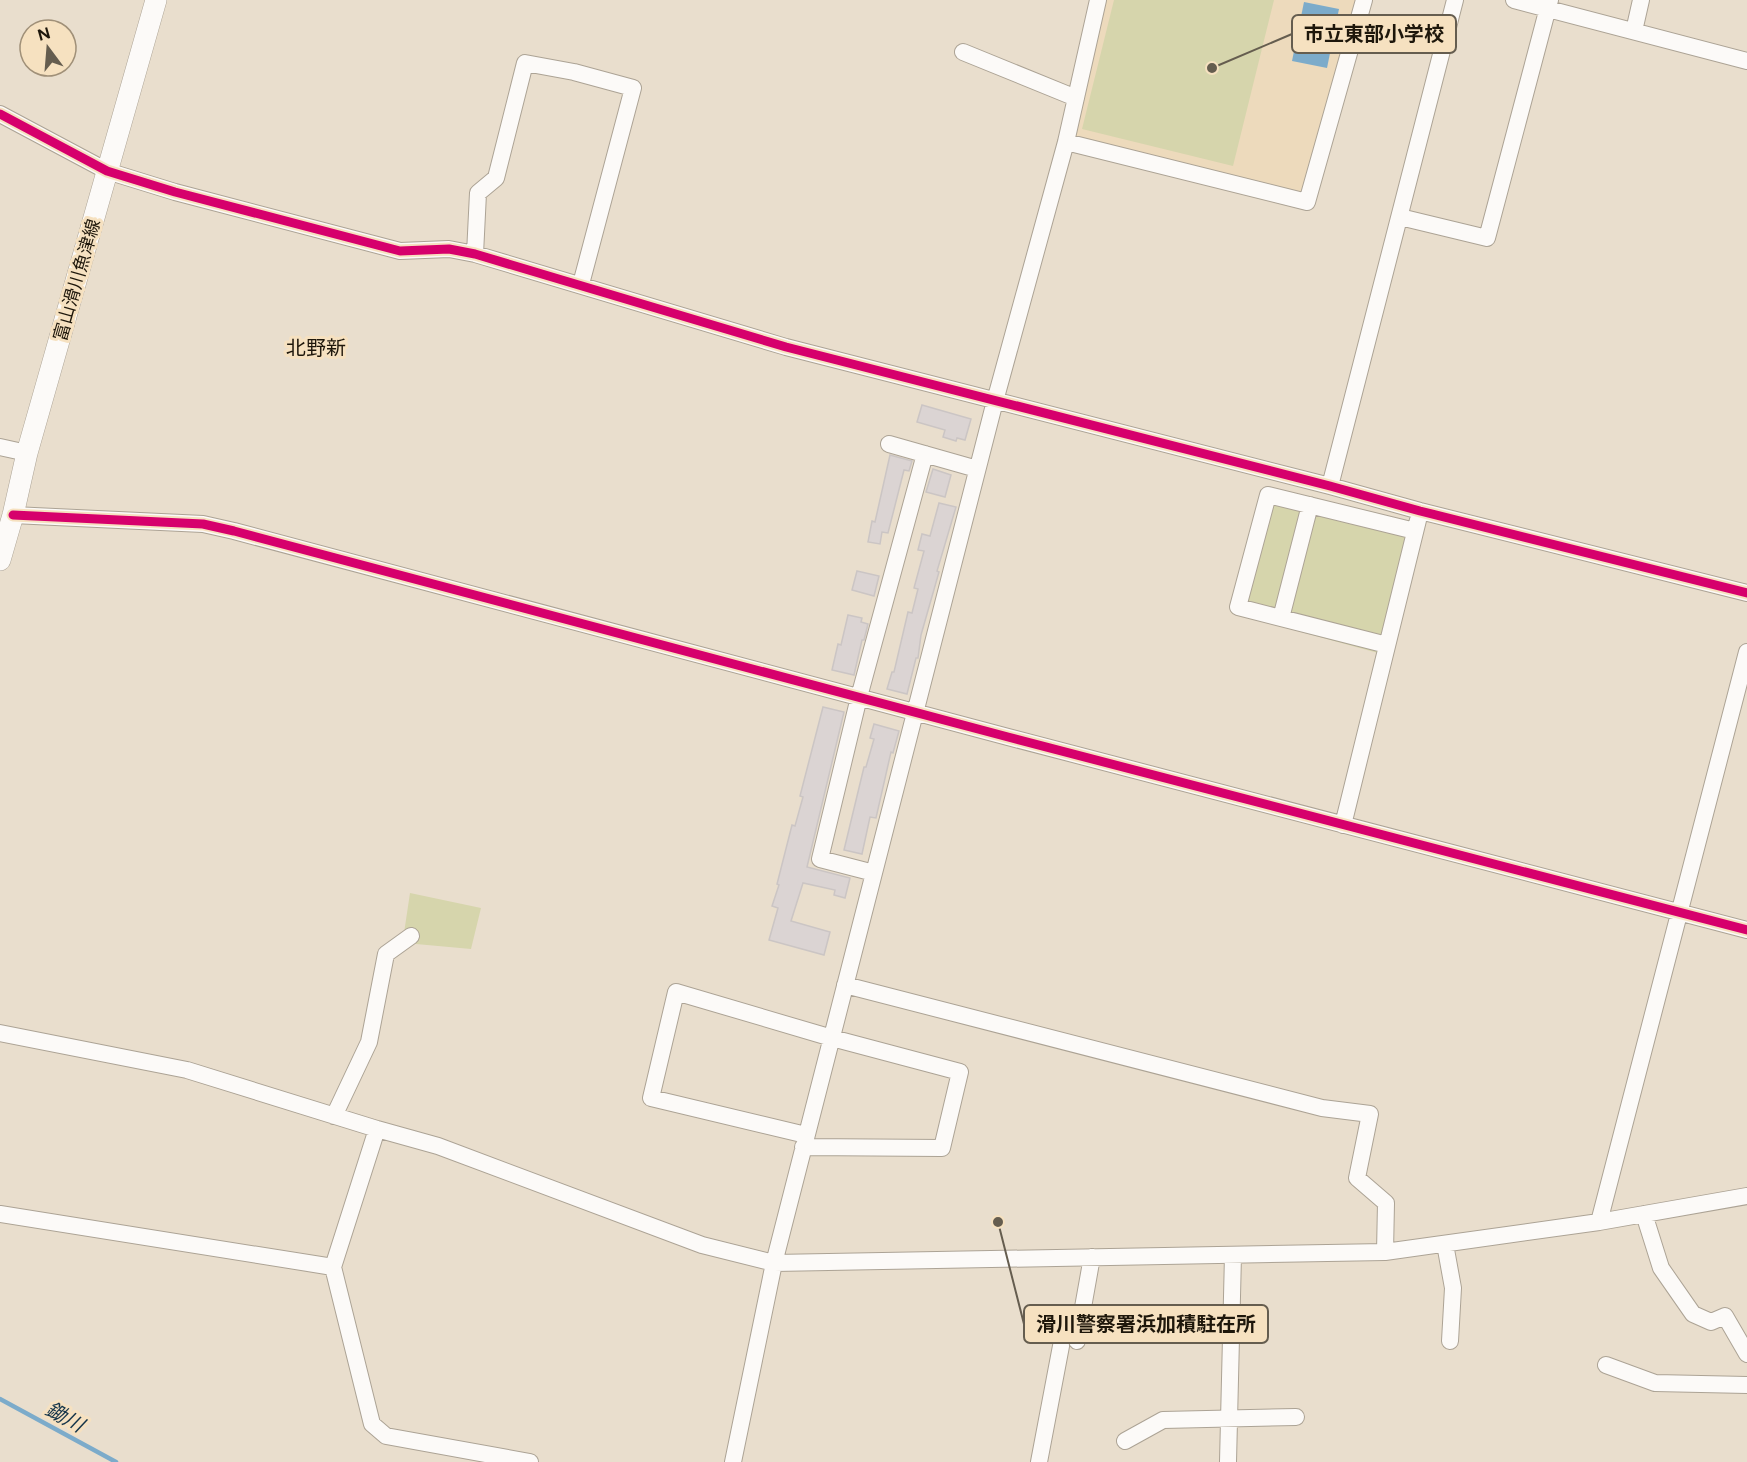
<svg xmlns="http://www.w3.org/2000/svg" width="1747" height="1462" viewBox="0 0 1747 1462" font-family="Figtree,'Noto Sans JP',sans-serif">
  <rect width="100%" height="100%" fill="#e9decd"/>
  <path fill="#eddabc" d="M 1105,0 L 1355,0 L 1301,194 L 1070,136 Z"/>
  <path fill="#d6d5ac" d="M 1114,0 L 1274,0 L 1233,166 L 1082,129 Z
    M 1264,490 L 1409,525 L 1378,653 L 1231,613 Z
    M 410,893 L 481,908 L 471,949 L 416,944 L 404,933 Z"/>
  <path fill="#7cabca" d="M 1304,2 L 1339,9 L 1327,68 L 1292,61 Z"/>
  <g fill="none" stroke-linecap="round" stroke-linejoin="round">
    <path stroke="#7cabca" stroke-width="4.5" d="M 0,1399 L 116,1462"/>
  </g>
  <path fill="#dbd4d3" stroke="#cbc5c4" stroke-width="1.5" d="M 922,405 L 971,419 L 965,440 L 957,438 L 956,441 L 943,437 L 945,430 L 917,422 Z
    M 890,455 L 912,461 L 909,471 L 904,470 L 888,533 L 882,532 L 880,544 L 868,542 L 872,521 L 875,522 Z
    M 933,469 L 951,475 L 945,497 L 926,492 Z
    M 939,503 L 956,507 L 937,571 L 939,572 L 921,635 L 918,658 L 916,658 L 907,694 L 887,689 L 892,672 L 894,672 L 908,612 L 912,613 L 918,589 L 914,588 L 924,551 L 918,550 L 922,534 L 930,536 Z
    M 857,571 L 879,576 L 874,596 L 852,590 Z
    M 848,615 L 862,618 L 861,622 L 868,624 L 864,640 L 862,640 L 854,675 L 832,670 L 838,644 L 841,645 Z
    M 823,707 L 844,712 L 807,867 L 850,878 L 845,898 L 834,895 L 835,890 L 803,883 L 791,921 L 830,932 L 824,955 L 769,940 L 778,908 L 772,906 L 779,885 L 777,884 L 792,825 L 795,826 L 803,797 L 800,796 Z
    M 874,724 L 899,731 L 893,753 L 891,752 L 876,818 L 870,817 L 862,854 L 844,850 L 864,767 L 866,767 L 874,739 L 870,738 Z"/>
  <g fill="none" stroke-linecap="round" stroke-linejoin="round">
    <g stroke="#aca395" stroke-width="18">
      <path id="minor" d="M 1514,0 L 1747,61
        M 1634,31 L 1641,0
        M 963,52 L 1076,98
        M 0,114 L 107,171 L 175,192 L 400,251 L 449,249 L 475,254 L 786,347 L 1330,486 L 1420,511 L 1747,593
        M 1066,142 L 1307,202 L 1364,0
        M 1400,217 L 1487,238 L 1550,0
        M 475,254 L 478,193 L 496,178 L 525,63 L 574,72 L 633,88 L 581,284
        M 889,444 L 977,469
        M 0,447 L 27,453
        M 1330,486 L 1455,0
        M 13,515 L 203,524 L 234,531 L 1008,737 L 1747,930
        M 1281,618 L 1310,505
        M 1387,645 L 1238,607 L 1268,495 L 1415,531
        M 1343,825 L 1418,520
        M 874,873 L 820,859 L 859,697 L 925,454
        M 845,985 L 1322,1108 L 1370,1114 L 1357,1178 L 1386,1203 L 1385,1252
        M 0,1033 L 187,1070 L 377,1129 L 438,1146 L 702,1245 L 774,1263 L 1385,1252 L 1599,1222 L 1747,1196
        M 334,1116 L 369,1042 L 386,954 L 411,936
        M 377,1129 L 333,1267 L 372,1424 L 386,1436 L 530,1462
        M 803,1147 L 942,1148 L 960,1072 L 832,1038 L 676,992 L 651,1098 L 806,1135
        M 0,1214 L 333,1267
        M 1644,1214 L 1661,1268 L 1693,1314 L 1711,1322 L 1725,1316 L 1747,1354
        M 1599,1222 L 1747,652
        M 1445,1244 L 1453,1288 L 1450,1341
        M 1077,1341 L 1092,1257
        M 1606,1365 L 1655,1383 L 1747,1385
        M 1125,1441 L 1163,1420 L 1296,1417
        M 733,1462 L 774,1263 L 995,401 L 1066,142 L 1098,0
        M 1039,1462 L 1061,1346
        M 1228,1462 L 1233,1255"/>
    </g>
    <g stroke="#aca395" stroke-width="22">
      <path id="major" d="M 0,560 L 13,515 L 27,453 L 156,0"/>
    </g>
    <use href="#minor" stroke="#fcfaf8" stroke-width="16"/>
    <use href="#major" stroke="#fcfaf8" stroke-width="21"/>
    <g stroke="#f6e1c0" stroke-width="13">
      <path id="cycleway" d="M 0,114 L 107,171 L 175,192 L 400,251 L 449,249 L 475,254 L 786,347 L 1330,486 L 1420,511 L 1747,593
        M 13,515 L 203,524 L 234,531 L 1008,737 L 1747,930"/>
    </g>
    <use href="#cycleway" stroke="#d6006c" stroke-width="9"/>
  </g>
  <g text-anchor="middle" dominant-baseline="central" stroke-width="6" stroke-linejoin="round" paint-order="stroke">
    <g font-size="18" fill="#1e170b" stroke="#f6e1c0">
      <text transform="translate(77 280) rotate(-74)">富山滑川魚津線</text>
    </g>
    <g font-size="20" fill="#1e170b" stroke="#f6e1c0">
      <text x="316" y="348">北野新</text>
    </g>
    <g font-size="20" font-style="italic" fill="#143449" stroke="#f6e1c0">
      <text transform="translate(65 1417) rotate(29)">鋤川</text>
    </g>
  </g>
  <path fill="none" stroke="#655d4f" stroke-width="2" d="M1212 68L1292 34M998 1222L1024 1324"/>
  <g fill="#655d4f" stroke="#f6e1c0" stroke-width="2">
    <circle cx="1212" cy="68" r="6"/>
    <circle cx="998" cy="1222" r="6"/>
  </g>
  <g fill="#f6e1c0" stroke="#655d4f" stroke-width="2">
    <rect x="1292" y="15" width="164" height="38" rx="6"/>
    <rect x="1024" y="1305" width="244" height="38" rx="6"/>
  </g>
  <g font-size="20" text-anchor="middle" font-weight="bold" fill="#1e170b">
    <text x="1374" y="41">市立東部小学校</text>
    <text x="1146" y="1331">滑川警察署浜加積駐在所</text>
  </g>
  <g transform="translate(48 48) rotate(344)"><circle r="28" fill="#f6e1c0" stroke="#a09078" stroke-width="1.5"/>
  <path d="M0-4.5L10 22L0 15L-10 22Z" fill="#655d4f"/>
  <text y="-9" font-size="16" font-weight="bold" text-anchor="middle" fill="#1e170b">N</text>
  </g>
</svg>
